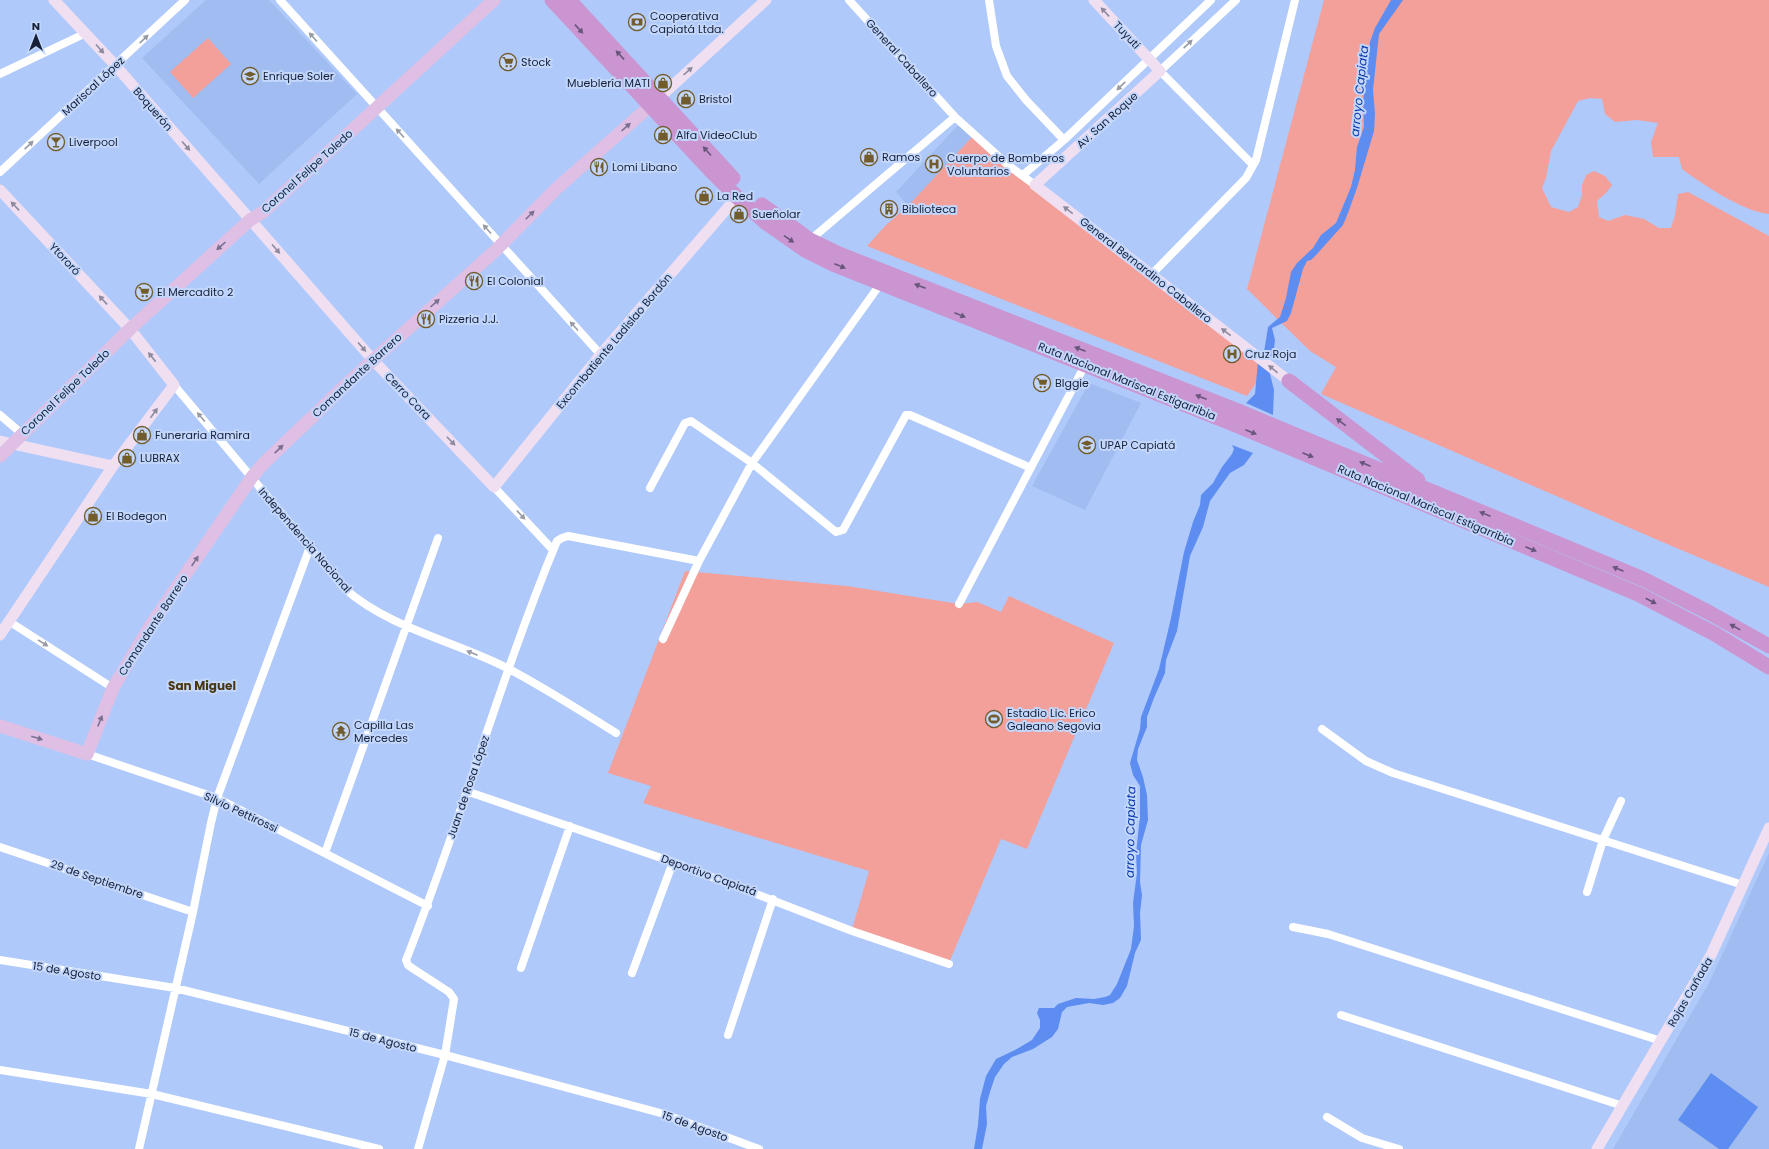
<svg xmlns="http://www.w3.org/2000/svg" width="1769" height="1149" viewBox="0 0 1769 1149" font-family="Poppins,sans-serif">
  <rect width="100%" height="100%" fill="#b0c9fb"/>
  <path fill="#a0bcf0" d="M 206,0 L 269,0 L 357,94 L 259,184 L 142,58 Z
    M 958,125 L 972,137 L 908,206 L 896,192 Z
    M 1089,383 L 1141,403 L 1085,510 L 1032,486 Z
    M 1769,853 L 1769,1149 L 1613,1149 L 1709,983 Z"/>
  <path fill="#f39f9a" d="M 1324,0 L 1769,0 L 1769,214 C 1744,212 1702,184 1682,169 L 1679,157 L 1653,157 L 1651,142 L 1658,123 L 1637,120 L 1615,122 L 1605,114 L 1602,99 L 1590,98 L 1578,101 L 1551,151 L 1546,178 L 1542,188 L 1551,207 L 1569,212 L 1578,207 L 1582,195 L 1582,186 L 1586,175 L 1594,171 L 1605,176 L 1612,185 L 1607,192 L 1597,201 L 1599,217 L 1608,221 L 1625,215 L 1644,219 L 1659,228 L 1671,228 L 1675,215 L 1678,194 L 1688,192 L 1769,236 L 1769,587 L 1660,541 L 1321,394 L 1336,367 L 1310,351 L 1247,289 Z
    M 208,38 L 231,64 L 193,98 L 170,72 Z
    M 972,137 L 1266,369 L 1247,396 L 867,246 L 885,226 L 908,206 Z
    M 685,571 L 847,586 L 959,604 L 977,602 L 1001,612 L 1009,596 L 1114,643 L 1027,849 L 1001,839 L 949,963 L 852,929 L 869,871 L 643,803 L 651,786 L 608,773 Z"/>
  <path fill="#5d8df0" d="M 1391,0 L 1403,0 L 1379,34 L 1373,90 L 1375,114 L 1374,131 L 1357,188 L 1348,213 L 1343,225 L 1317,254 L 1311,260 L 1307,261 L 1303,269 L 1291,313 L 1287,321 L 1272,328 L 1275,340 L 1273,358 L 1264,352 L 1268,327 L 1280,317 L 1286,298 L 1291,272 L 1297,263 L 1313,248 L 1321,235 L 1336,223 L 1351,187 L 1355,170 L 1357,147 L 1364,127 L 1363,101 L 1370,42 L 1375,28 Z
    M 1258,361 L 1269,370 L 1274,390 L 1273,415 L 1246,403 L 1255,394 Z
    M 1232,445 L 1253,453 L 1244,465 L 1230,473 L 1210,501 L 1203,527 L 1190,556 L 1177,631 L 1166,660 L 1165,673 L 1154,698 L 1147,717 L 1147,727 L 1138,749 L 1137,760 L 1143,777 L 1147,795 L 1148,820 L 1141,845 L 1140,882 L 1142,895 L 1140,913 L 1141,940 L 1135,953 L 1127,986 L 1120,998 L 1113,1003 L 1103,1005 L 1089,1003 L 1067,1007 L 1062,1012 L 1058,1029 L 1052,1037 L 1033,1049 L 1012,1057 L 1004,1064 L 995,1077 L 990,1092 L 986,1106 L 987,1124 L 982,1149 L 974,1149 L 978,1125 L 980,1099 L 986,1076 L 996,1059 L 1015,1050 L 1032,1040 L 1040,1028 L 1040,1020 L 1037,1013 L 1039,1008 L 1054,1008 L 1058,1004 L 1076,998 L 1094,999 L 1105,997 L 1110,995 L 1117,984 L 1131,949 L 1134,926 L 1133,903 L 1137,873 L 1136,854 L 1140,816 L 1140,786 L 1133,775 L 1130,763 L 1140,729 L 1141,717 L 1159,669 L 1171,618 L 1184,552 L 1193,522 L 1200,505 L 1201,495 L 1213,483 L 1222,467 L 1232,454 L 1234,449 Z
    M 1711,1073 L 1758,1107 L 1728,1149 L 1719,1149 L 1678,1120 Z"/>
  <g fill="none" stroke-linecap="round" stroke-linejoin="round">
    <path stroke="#fff" stroke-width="8" d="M 280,0 L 601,355
      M 849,0 L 955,117 L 1008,165 L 1035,185
      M 989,0 L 996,46 L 1007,76 L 1026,100 L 1064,140
      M 1236,0 L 1160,71 L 1253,165
      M 0,74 L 86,33
      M 0,172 L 185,0
      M 1023,175 L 1064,140 L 1211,0
      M 810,240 L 955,117
      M 1152,274 L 1246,178 L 1256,160 L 1295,0
      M 174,385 L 345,589 C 391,629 455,641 509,669 C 545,688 581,711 616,733
      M 0,415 L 21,433
      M 494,487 L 553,550
      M 650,488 L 685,423 L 691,421 L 752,463 L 836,532 L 843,530 L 906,415 L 910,415 L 1031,468
      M 959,604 L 1085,365
      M 10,622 L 113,688
      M 663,639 L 699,561 L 752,463 L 881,283
      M 1322,729 L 1366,761 L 1393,773 L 1743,885
      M 87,754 L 217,798 L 428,906
      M 466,791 L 673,862 L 852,931 L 949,964
      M 0,847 L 193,912
      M 325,853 L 438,538
      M 1587,892 L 1603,840 L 1621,801
      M 1293,927 L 1328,934 L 1661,1041
      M 0,960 L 175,988 L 445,1055 L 664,1114 L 759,1149
      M 521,968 L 570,826
      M 632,973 L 673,862
      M 1341,1015 L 1623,1106
      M 728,1035 L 773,899
      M 0,1070 L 152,1094 L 379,1149
      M 1327,1117 L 1362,1138 L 1399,1149
      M 139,1149 L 193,912 L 211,823 L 217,798 L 310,547
      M 418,1149 L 445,1055 L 454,999 L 449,992 L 412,968 L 408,965 L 406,960 C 461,822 500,678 557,541 L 562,538 L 568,536 L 699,561"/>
    <path stroke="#efdff1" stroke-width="11" d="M 54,0 L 115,65 L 373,360 L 494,487 L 602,353 L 737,197
      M 1094,0 L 1160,71 L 1035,185 L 1289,381
      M 659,98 L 766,0
      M 0,190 L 130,329 L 174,385 L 113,466 L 0,635
      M 0,441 L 113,466
      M 1597,1149 L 1711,955 L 1769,828"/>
    <path stroke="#dfbfe3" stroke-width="13" d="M 0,456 L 130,329 L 250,220 L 263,212 L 494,0
      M 0,726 L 87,754 L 113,688 L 149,628 L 252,477 L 264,463 L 351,380 L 495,251 L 556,189 L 658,99"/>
    <path stroke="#ca95d0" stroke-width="15" d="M 552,0 L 710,170 L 737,197 L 765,222 L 805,250 L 833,264 L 1231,423 L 1638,594 L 1715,634 L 1769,667
      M 569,0 L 733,178
      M 762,205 L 810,240 L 839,254 L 1238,411 L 1643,579 L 1708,612 L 1769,646
      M 1289,381 L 1418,480"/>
  </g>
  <defs><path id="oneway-solid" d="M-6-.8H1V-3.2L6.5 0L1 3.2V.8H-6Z"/></defs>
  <g fill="#8d8a9e">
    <use href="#oneway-solid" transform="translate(1105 12) rotate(-133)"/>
    <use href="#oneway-solid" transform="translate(100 49) rotate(48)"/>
    <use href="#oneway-solid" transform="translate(688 71) rotate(-42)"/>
    <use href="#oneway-solid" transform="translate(186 146) rotate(49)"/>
    <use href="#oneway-solid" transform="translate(15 206) rotate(-133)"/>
    <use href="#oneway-solid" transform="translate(1068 210) rotate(-142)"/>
    <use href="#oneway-solid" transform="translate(276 249) rotate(49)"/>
    <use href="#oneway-solid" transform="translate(103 300) rotate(-133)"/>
    <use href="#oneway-solid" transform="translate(1226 332) rotate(-142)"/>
    <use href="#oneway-solid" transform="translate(362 347) rotate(49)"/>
    <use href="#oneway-solid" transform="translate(152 357) rotate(-128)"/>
    <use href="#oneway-solid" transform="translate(1273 369) rotate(-141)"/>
    <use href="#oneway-solid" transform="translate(154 413) rotate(-54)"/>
    <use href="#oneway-solid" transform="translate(451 441) rotate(46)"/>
  </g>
  <g fill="#67557c">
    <use href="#oneway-solid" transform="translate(579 29) rotate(47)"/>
    <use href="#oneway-solid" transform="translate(620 55) rotate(-133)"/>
    <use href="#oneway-solid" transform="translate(707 151) rotate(-132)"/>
    <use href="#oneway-solid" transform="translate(789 239) rotate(35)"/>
    <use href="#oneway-solid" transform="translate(840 266) rotate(22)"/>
    <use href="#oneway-solid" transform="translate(920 286) rotate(-159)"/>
    <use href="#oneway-solid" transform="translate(960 315) rotate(22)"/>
    <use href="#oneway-solid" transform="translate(1080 349) rotate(-159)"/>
    <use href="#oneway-solid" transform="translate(1201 397) rotate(-159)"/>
    <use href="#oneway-solid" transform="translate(1341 422) rotate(-143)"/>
    <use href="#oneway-solid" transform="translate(1251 432) rotate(23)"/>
    <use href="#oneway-solid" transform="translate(1308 455) rotate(23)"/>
    <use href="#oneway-solid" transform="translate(1365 464) rotate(-157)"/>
    <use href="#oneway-solid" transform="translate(1485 514) rotate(-158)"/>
    <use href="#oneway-solid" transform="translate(1531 549) rotate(23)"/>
    <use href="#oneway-solid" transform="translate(1618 569) rotate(-157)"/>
    <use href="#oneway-solid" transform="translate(1651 601) rotate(27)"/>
    <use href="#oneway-solid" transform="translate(1735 627) rotate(-151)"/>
  </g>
  <g fill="#969ba5">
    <use href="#oneway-solid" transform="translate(313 37) rotate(-132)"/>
    <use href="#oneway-solid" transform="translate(144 39) rotate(-43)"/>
    <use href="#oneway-solid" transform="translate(1188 44) rotate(-43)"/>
    <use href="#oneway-solid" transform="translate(1121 86) rotate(136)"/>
    <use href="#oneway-solid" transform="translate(400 133) rotate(-132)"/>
    <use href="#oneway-solid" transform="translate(29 145) rotate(-43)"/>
    <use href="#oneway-solid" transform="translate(487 229) rotate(-132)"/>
    <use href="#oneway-solid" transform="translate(574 326) rotate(-132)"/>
    <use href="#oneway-solid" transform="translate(201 417) rotate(-130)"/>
    <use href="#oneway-solid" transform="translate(521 515) rotate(47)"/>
    <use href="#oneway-solid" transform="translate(43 643) rotate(32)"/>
    <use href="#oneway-solid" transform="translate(472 653) rotate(-157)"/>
  </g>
  <g fill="#7a708e">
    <use href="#oneway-solid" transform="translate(626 127) rotate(-42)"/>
    <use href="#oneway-solid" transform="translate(530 215) rotate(-45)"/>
    <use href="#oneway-solid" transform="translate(221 246) rotate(138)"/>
    <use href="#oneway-solid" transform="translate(435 303) rotate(-42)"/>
    <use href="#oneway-solid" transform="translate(279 449) rotate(-44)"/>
    <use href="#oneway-solid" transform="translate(195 561) rotate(-56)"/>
    <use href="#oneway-solid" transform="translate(100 721) rotate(-68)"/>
    <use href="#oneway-solid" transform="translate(37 738) rotate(18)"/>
  </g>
  <defs>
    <g id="bank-ring" transform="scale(0.9)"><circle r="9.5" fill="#c3d7fc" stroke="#735c2c" stroke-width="1.5"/><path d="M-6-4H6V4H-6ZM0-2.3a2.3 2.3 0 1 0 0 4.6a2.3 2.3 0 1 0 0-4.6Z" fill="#735c2c"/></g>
    <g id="supermarket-ring" transform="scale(0.9)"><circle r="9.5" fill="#c3d7fc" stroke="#735c2c" stroke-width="1.5"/><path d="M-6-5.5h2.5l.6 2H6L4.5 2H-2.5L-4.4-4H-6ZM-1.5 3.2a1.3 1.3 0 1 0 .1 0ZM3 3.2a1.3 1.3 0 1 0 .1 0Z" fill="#735c2c"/></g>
    <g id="school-ring" transform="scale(0.9)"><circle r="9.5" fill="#c3d7fc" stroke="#735c2c" stroke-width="1.5"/><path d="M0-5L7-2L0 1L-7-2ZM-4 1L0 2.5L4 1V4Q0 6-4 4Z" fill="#735c2c"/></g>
    <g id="shop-ring" transform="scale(0.9)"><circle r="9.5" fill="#c3d7fc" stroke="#735c2c" stroke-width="1.5"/><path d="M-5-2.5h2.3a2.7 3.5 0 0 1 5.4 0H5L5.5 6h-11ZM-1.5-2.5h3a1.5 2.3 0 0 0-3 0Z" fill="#735c2c"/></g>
    <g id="bar-ring" transform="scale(0.9)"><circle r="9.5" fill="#c3d7fc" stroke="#735c2c" stroke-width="1.5"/><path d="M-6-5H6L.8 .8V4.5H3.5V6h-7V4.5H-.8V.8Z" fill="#735c2c"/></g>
    <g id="hospital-ring" transform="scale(0.9)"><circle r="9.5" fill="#c3d7fc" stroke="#735c2c" stroke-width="1.5"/><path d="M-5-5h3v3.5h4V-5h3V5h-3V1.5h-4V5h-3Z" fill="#735c2c"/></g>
    <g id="restaurant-ring" transform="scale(0.9)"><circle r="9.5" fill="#c3d7fc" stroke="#735c2c" stroke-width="1.5"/><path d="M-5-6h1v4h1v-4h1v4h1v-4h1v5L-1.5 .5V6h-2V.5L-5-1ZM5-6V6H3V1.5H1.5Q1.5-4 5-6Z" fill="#735c2c"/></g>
    <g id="building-ring" transform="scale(0.9)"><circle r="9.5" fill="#c3d7fc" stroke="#735c2c" stroke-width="1.5"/><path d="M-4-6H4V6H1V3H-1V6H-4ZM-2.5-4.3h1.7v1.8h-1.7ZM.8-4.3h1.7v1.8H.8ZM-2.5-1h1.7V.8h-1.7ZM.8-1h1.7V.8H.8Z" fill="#735c2c"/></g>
    <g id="university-ring" transform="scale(0.9)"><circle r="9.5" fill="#c3d7fc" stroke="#735c2c" stroke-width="1.5"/><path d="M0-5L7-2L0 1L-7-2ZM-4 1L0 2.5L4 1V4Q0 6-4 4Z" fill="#735c2c"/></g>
    <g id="stadium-ring" transform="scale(0.9)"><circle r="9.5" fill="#c3d7fc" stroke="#735c2c" stroke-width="1.5"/><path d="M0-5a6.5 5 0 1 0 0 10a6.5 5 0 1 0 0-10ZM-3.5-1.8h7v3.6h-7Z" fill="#735c2c"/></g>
    <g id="temple-ring" transform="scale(0.9)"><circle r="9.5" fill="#c3d7fc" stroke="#735c2c" stroke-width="1.5"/><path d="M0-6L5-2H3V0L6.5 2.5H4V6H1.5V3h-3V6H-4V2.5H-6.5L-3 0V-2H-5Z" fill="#735c2c"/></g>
  </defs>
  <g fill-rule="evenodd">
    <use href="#bank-ring" x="637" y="22"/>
    <use href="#supermarket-ring" x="508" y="62"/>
    <use href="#school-ring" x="250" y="76"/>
    <use href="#shop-ring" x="663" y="83"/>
    <use href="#shop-ring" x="686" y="99"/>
    <use href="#shop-ring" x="663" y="135"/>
    <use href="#bar-ring" x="56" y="142"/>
    <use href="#shop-ring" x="869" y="157"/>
    <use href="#hospital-ring" x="934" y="164"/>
    <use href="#restaurant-ring" x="599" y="167"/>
    <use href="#shop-ring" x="704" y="196"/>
    <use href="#building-ring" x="889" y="209"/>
    <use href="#shop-ring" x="739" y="214"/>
    <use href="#restaurant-ring" x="474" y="281"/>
    <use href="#supermarket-ring" x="144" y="292"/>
    <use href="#restaurant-ring" x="426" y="319"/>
    <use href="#hospital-ring" x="1232" y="354"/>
    <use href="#supermarket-ring" x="1042" y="383"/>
    <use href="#shop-ring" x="142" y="435"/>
    <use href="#university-ring" x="1087" y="445"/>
    <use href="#shop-ring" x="127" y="458"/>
    <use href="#shop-ring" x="93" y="516"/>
    <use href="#stadium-ring" x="994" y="719"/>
    <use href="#temple-ring" x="341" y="731"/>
  </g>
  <g text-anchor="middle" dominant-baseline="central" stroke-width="4" stroke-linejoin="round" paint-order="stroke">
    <g font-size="11" fill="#162138" stroke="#c3d7fc" text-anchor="start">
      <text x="650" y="16">Cooperativa<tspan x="650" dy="13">Capiatá Ltda.</tspan></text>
      <text x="521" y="62">Stock</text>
      <text x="263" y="76">Enrique Soler</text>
      <text x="650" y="83" text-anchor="end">Mueblería MATI</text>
      <text x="699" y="99">Bristol</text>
      <text x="676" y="135">Alfa VideoClub</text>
      <text x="69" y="142">Liverpool</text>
      <text x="882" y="157">Ramos</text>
      <text x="947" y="158">Cuerpo de Bomberos<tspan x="947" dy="13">Voluntarios</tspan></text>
      <text x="612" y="167">Lomi Libano</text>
      <text x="717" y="196">La Red</text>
      <text x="902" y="209">Biblioteca</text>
      <text x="752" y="214">Sueñolar</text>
      <text x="487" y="281">El Colonial</text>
      <text x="157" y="292">El Mercadito 2</text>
      <text x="439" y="319">Pizzeria J.J.</text>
      <text x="1245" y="354">Cruz Roja</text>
      <text x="1055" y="383">BIggie</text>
      <text x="155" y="435">Funeraria Ramira</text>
      <text x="1100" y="445">UPAP Capiatá</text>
      <text x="140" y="458">LUBRAX</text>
      <text x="106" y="516">El Bodegon</text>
      <text x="1007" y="713">Estadio Lic. Erico<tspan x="1007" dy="13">Galeano Segovia</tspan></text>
      <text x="354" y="725">Capilla Las<tspan x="354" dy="13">Mercedes</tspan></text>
    </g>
    <g font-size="11" fill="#162138" stroke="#c3d7fc">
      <text transform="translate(1127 35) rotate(47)">Tuyuti</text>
      <text transform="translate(902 58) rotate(48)">General Caballero</text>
      <text transform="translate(93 86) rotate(-43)">Mariscal López</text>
      <text transform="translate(153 109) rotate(49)">Boquerón</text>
      <text transform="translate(1107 120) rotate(-42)">Av. San Roque</text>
      <text transform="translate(307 171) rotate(-42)">Coronel Felipe Toledo</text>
      <text transform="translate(65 259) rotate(47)">Ytororó</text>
      <text transform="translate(1146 270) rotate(38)">General Bernardino Caballero</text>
      <text transform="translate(614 341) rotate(-50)">Excombatiente Ladislao Bordón</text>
      <text transform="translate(357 375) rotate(-43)">Comandante Barrero</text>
      <text transform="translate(1127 381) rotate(22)">Ruta Nacional Mariscal Estigarribia</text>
      <text transform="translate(65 392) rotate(-44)">Coronel Felipe Toledo</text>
      <text transform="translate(408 396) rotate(46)">Cerro Cora</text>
      <text transform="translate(1426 505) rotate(23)">Ruta Nacional Mariscal Estigarribia</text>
      <text transform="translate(305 540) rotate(49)">Independencia Nacional</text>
      <text transform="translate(153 625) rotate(-57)">Comandante Barrero</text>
      <text transform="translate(468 787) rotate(-71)">Juan de Rosa López</text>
      <text transform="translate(241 812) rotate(25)">Silvio Pettirossi</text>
      <text transform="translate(709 875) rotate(20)">Deportivo Capiatá</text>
      <text transform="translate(97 879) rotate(19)">29 de Septiembre</text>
      <text transform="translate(67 971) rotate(9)">15 de Agosto</text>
      <text transform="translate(1690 992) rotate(-60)">Rojas Cañada</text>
      <text transform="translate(383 1040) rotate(14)">15 de Agosto</text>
      <text transform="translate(695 1126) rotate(20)">15 de Agosto</text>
    </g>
    <g font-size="12" font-style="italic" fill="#0939aa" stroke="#c3d7fc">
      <text transform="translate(1359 91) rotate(-84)">arroyo Capiata</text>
      <text transform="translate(1130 832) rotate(-89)">arroyo Capiata</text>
    </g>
    <g font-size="12" font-weight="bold" fill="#493710" stroke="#c3d7fc">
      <text x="202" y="685">San Miguel</text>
    </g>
  </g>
  <g transform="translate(36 36)" stroke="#c3d7fc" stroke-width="3" paint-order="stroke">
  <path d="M0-3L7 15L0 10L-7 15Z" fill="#162138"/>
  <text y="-6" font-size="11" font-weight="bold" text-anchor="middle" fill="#162138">N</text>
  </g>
</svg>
